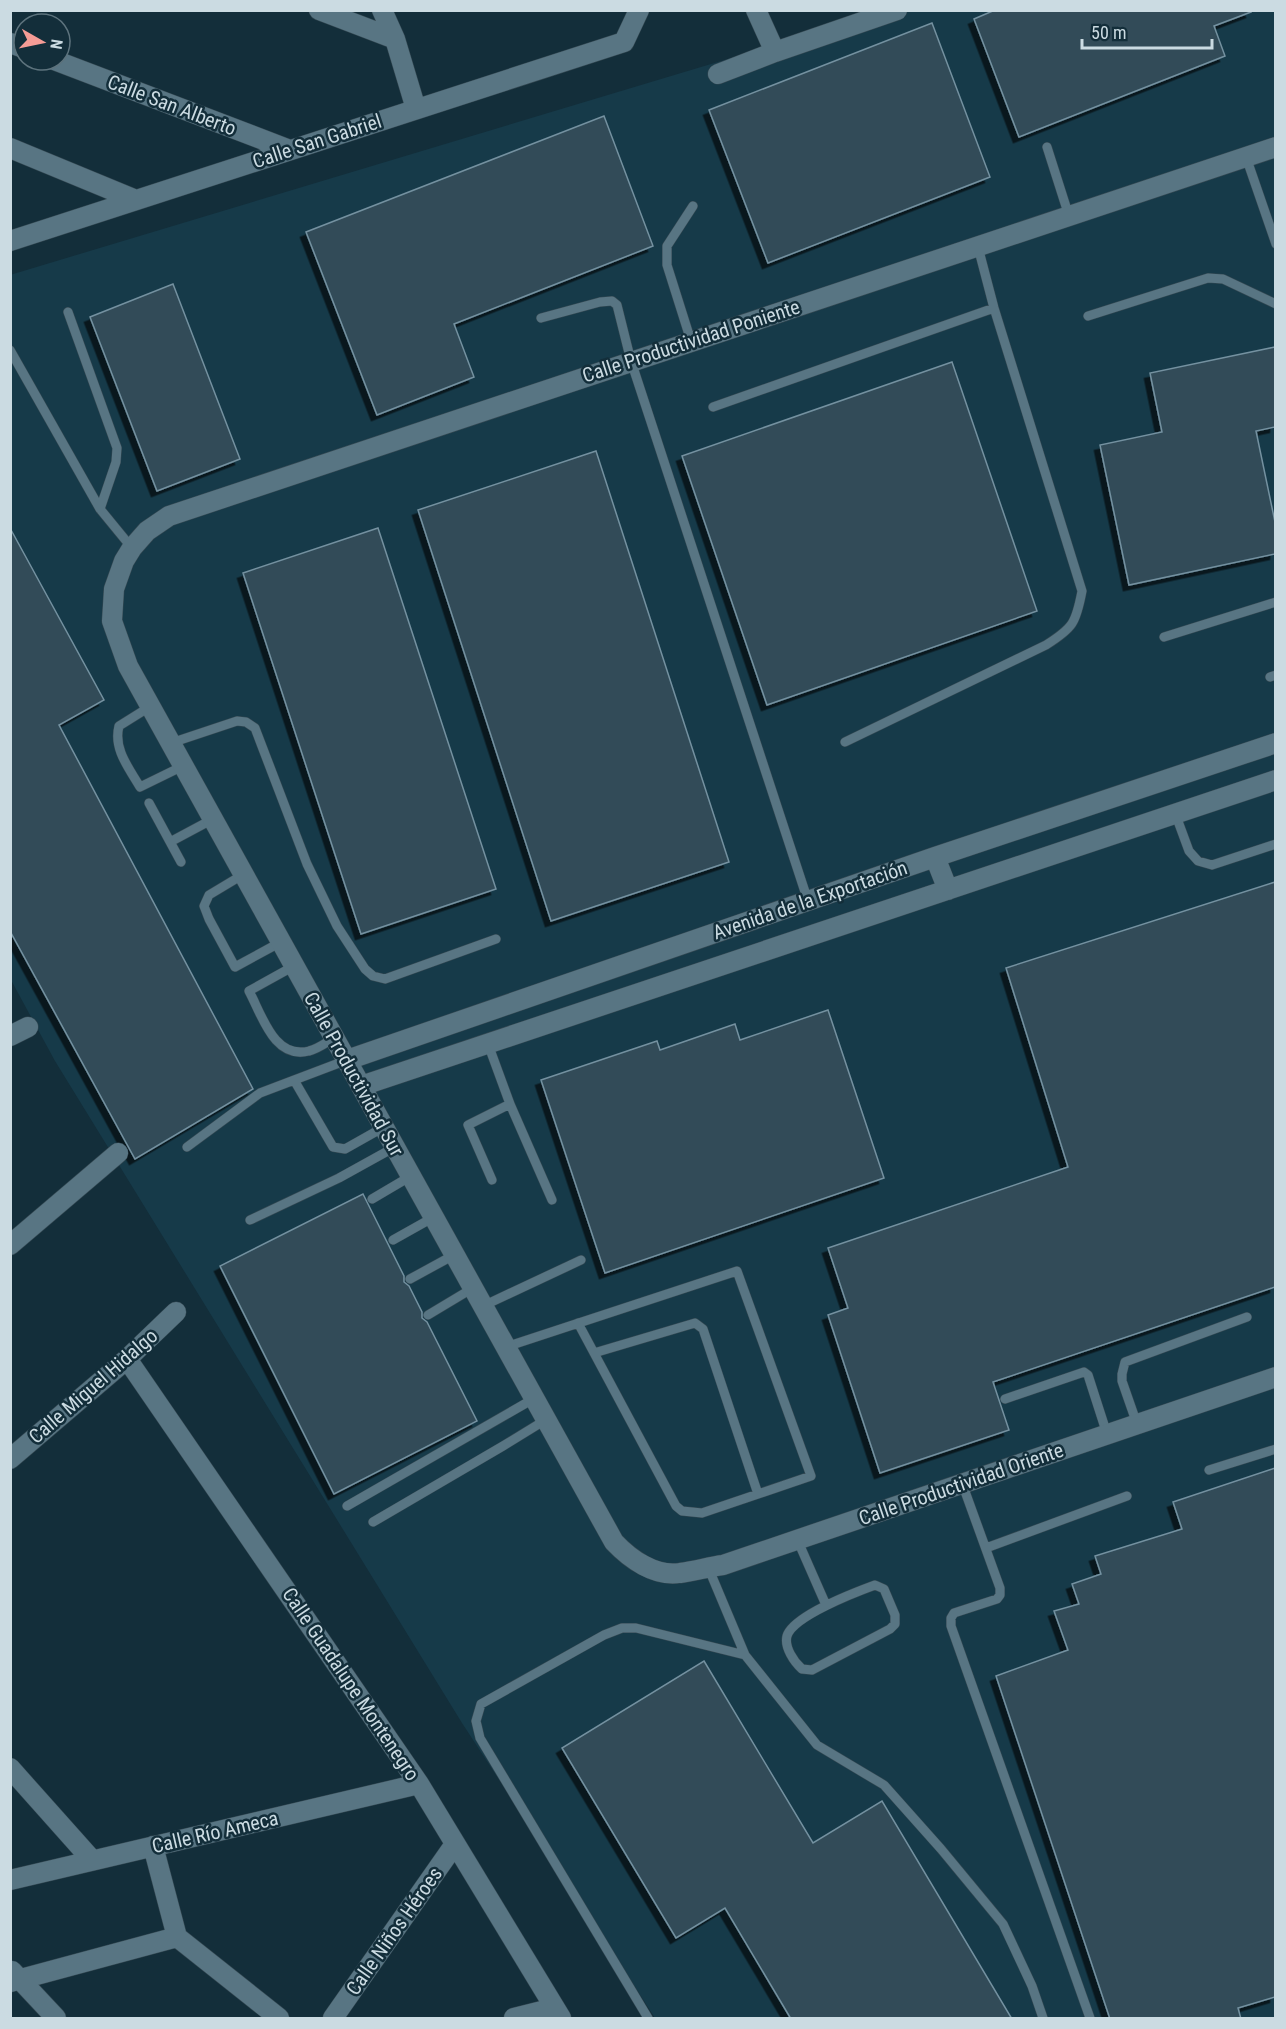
<svg xmlns="http://www.w3.org/2000/svg" width="1286" height="2029" viewBox="0 0 1286 2029" font-family="'Roboto Condensed',sans-serif">
  <defs>
    <filter id="shadow"><feDropShadow dx="-5.5" dy="5.5" stdDeviation="0" flood-color="#0009"/></filter>
  </defs>
  <rect width="100%" height="100%" fill="#132e3a"/>
  <path fill="#163a49" d="M 880,11 L 1275,11 L 1275,2018 L 655,2018 L 462,1723 L 55,1061 L 11,980 L 10,275 L 741,55 Z"/>
  <path fill="#314c59" stroke="#7491a0" stroke-width="1.5" filter="url(#shadow)" d="M 995,10 L 1250,10 L 1251,12 L 1214,26 L 1225,56 L 1019,137 L 974,19 Z
    M 932,23 L 990,177 L 768,263 L 709,110 Z
    M 604,116 L 653,246 L 454,324 L 474,377 L 377,415 L 306,232 Z
    M 173,284 L 240,459 L 157,491 L 90,317 Z
    M 1275,347 L 1275,427 L 1256,431 L 1275,522 L 1275,554 L 1129,585 L 1100,445 L 1162,432 L 1150,373 Z
    M 952,362 L 1037,611 L 767,705 L 682,456 Z
    M 596,451 L 729,862 L 551,921 L 418,510 Z
    M 10,528 L 104,700 L 59,725 L 253,1089 L 135,1159 L 10,931 Z
    M 378,528 L 496,889 L 361,934 L 243,573 Z
    M 1275,882 L 1275,1287 L 993,1382 L 1009,1430 L 880,1473 L 828,1315 L 848,1308 L 828,1248 L 1068,1167 L 1006,968 Z
    M 828,1010 L 884,1178 L 605,1273 L 541,1080 L 657,1041 L 660,1050 L 735,1024 L 740,1040 Z
    M 363,1194 L 404,1276 L 404,1282 L 409,1286 L 422,1312 L 422,1318 L 427,1322 L 477,1421 L 334,1494 L 220,1266 Z
    M 1275,1468 L 1275,1997 L 1238,2008 L 1241,2019 L 1110,2019 L 996,1676 L 1068,1650 L 1054,1611 L 1079,1604 L 1072,1584 L 1101,1574 L 1095,1556 L 1182,1529 L 1173,1502 Z
    M 704,1661 L 813,1843 L 882,1801 L 1012,2019 L 791,2019 L 725,1908 L 676,1938 L 562,1748 Z"/>
  <g fill="none" stroke-linecap="round" stroke-linejoin="round">
    <g stroke="#354953" stroke-width="10">
      <path id="service" d="M 1047,147 L 1069,216
        M 1246,157 L 1276,244
        M 68,312 L 117,448 L 116,462 L 100,509
        M 1088,316 L 1208,278 L 1223,279 L 1276,304
        M 541,318 L 600,302 L 612,301 L 617,305 L 631,361 L 808,901
        M 691,341 L 667,265 L 667,246 L 693,206
        M 10,350 L 100,509 L 132,548
        M 713,407 L 994,308
        M 1164,637 L 1276,602
        M 1270,677 L 1276,675
        M 151,706 L 119,726 C 113,749 129,768 140,787 L 183,766
        M 845,742 L 1046,645 C 1073,628 1076,623 1082,591 L 994,308 L 978,247
        M 171,743 L 237,721 L 246,722 L 255,728 L 307,864 L 337,926 L 365,969 L 373,976 L 385,979 L 496,939
        M 149,803 L 181,862
        M 1175,813 L 1189,851 L 1198,861 L 1212,865 L 1276,844
        M 170,842 L 213,819
        M 244,874 L 209,895 L 204,906 L 209,919 L 235,967 L 281,942
        M 294,966 L 249,991 C 262,1015 274,1060 309,1051 C 318,1049 327,1042 334,1038
        M 488,1044 L 510,1104
        M 294,1080 L 333,1147 L 345,1149 L 384,1127
        M 187,1147 L 260,1093 L 347,1060
        M 492,1180 L 468,1125 L 510,1104 L 552,1200
        M 372,1199 L 411,1176
        M 250,1220 L 339,1178 L 395,1147
        M 393,1240 L 434,1217
        M 410,1279 L 454,1255
        M 483,1306 L 581,1260
        M 428,1315 L 473,1288
        M 506,1347 L 737,1271 L 811,1476 L 702,1513 L 682,1511 L 676,1506 L 578,1323
        M 594,1353 L 695,1323 L 703,1329 L 758,1494
        M 1005,1399 L 1084,1372 L 1088,1375 L 1107,1434
        M 1137,1424 L 1122,1381 L 1122,1374 L 1125,1362 L 1247,1317
        M 1209,1470 L 1276,1449
        M 962,1483 L 1000,1588 L 1000,1595 L 997,1599 L 954,1613 L 951,1618 L 951,1626 L 1090,2018
        M 347,1506 L 535,1398
        M 373,1522 L 503,1446 L 547,1419
        M 797,1539 L 826,1605
        M 986,1548 L 1127,1496
        M 708,1567 L 745,1655 L 817,1745 L 884,1785 L 941,1849 L 1003,1924 L 1032,1986 L 1043,2018
        M 875,1585 L 884,1589 L 895,1615 L 895,1624 L 890,1629 L 812,1670 L 802,1669 C 794,1662 784,1647 787,1636 C 793,1616 856,1592 875,1585 Z
        M 648,2018 L 480,1738 L 476,1721 L 481,1704 L 604,1635 L 622,1628 L 636,1628 L 745,1655"/>
    </g>
    <g stroke="#354953" stroke-width="21">
      <path id="minor" d="M 319,10 L 395,39
        M 382,10 L 395,39 L 416,109
        M 756,10 L 775,52
        M 10,43 L 24,48
        M 54,60 L 290,150
        M 718,74 L 775,52 L 897,10
        M 1276,147 L 169,516 L 147,531 L 132,548 L 124,561 L 114,589 L 112,621 L 128,666 L 614,1542 C 630,1559 655,1577 680,1573 C 695,1571 709,1567 723,1565 L 1276,1377
        M 10,148 L 136,200
        M 10,241 L 624,42 L 639,10
        M 935,857 L 948,890
        M 10,1036 L 28,1027
        M 347,1060 L 935,857 L 1276,743
        M 361,1086 L 1276,780
        M 10,1245 L 118,1153
        M 127,1359 L 419,1784 L 561,2018
        M 10,1459 L 127,1359 L 176,1312
        M 10,1768 L 92,1860
        M 153,1846 L 177,1937 L 279,2018
        M 10,1880 L 419,1784
        M 12,1971 L 56,2018
        M 10,1982 L 177,1937
        M 333,2018 L 455,1844
        M 514,2018 L 554,2008"/>
    </g>
    <use href="#service" stroke="#587583" stroke-width="9"/>
    <use href="#minor" stroke="#587583" stroke-width="20"/>
  </g>
  <g text-anchor="middle" dominant-baseline="central" stroke-width="5" stroke-linejoin="round" paint-order="stroke">
    <g font-size="20" fill="#cbdbe2" stroke="#132e3a">
      <text transform="translate(172 105) rotate(21)">Calle San Alberto</text>
      <text transform="translate(317 141) rotate(-18)">Calle San Gabriel</text>
      <text transform="translate(691 341) rotate(-18)">Calle Productividad Poniente</text>
      <text transform="translate(810 900) rotate(-19)">Avenida de la Exportación</text>
      <text transform="translate(354 1074) rotate(61)">Calle Productividad Sur</text>
      <text transform="translate(93 1386) rotate(-41)">Calle Miguel Hidalgo</text>
      <text transform="translate(961 1484) rotate(-19)">Calle Productividad Oriente</text>
      <text transform="translate(351 1684) rotate(56)">Calle Guadalupe Montenegro</text>
      <text transform="translate(215 1832) rotate(-13)">Calle Río Ameca</text>
      <text transform="translate(394 1931) rotate(-55)">Calle Niños Héroes</text>
    </g>
  </g>
  <rect width="1286" height="2029" fill="none" stroke="#cbdbe2" stroke-width="24"/>
  <g transform="translate(42 42) rotate(99)"><circle r="28" fill="#132e3a" stroke="#5d737d" stroke-width="1.5"/>
  <path d="M0-4.5L10 22L0 15L-10 22Z" fill="#f59c96"/>
  <text y="-9" font-size="16" font-weight="bold" text-anchor="middle" fill="#cbdbe2">N</text>
  </g>
  <path d="M1082 39v9h130v-9" fill="none" stroke="#cbdbe2" stroke-width="3"/>
  <text x="1091" y="39" font-size="18" fill="#cbdbe2" stroke="#132e3a" stroke-width="4.5" paint-order="stroke">50 m</text>
</svg>
